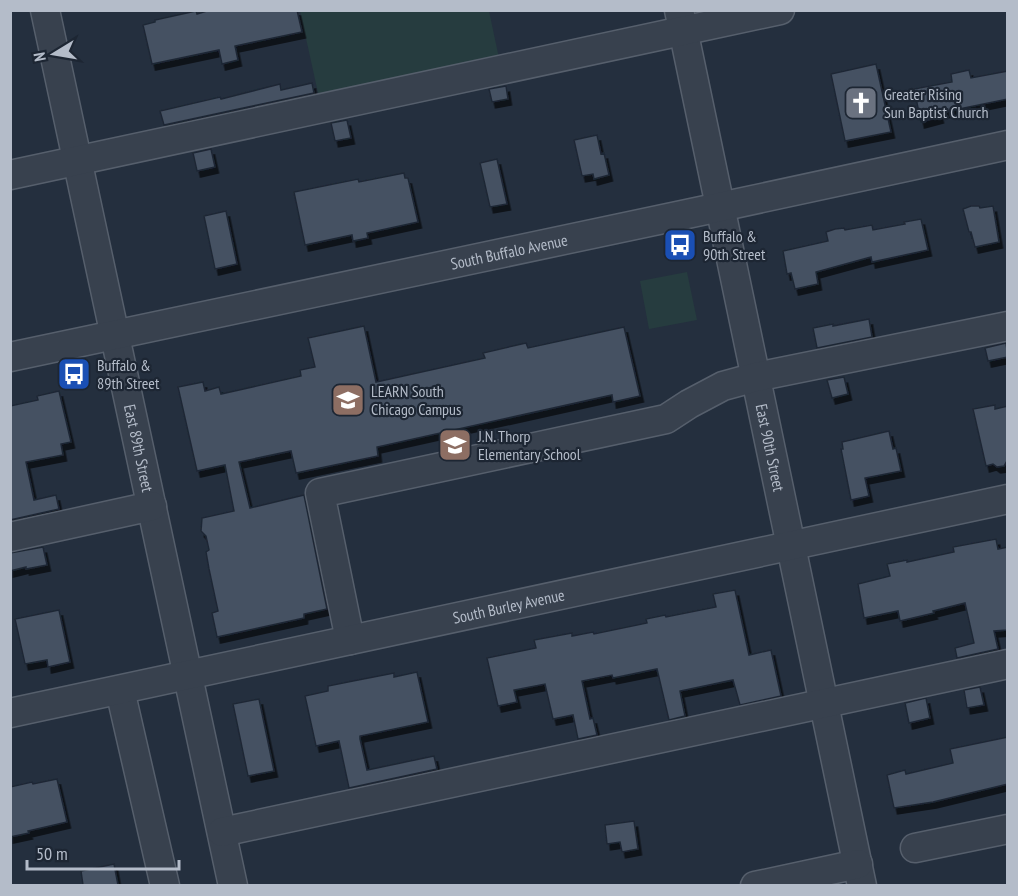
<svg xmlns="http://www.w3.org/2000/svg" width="1018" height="896" viewBox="0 0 1018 896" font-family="'PT Sans Narrow',sans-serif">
  <defs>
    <filter id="shadow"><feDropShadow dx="3.5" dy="6" stdDeviation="0" flood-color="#0009"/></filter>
  </defs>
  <rect width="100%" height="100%" fill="#242f3e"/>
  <path fill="#263c3f" d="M 300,11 L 489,11 L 500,63 L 320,102 Z
    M 687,272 L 697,320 L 649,329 L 640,281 Z"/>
  <path fill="#455162" stroke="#1f2835" stroke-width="1.5" filter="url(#shadow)" d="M 210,10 L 297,10 L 302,32 L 235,46 L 238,60 L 222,64 L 219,50 L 152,64 L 143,25 L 155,22 L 155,20 L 196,11 L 197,14 Z
    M 876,64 L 891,132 L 845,141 L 831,74 Z
    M 969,70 L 971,78 L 1008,71 L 1008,99 L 939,113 L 940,117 L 921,122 L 914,89 L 952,82 L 951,74 Z
    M 312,83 L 314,93 L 164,125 L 160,111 L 220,97 L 221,99 L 280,84 L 281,90 Z
    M 506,86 L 508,99 L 492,102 L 489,89 Z
    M 347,120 L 351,138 L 335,141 L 331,123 Z
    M 597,135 L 601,154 L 604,153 L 609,175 L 594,179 L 593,174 L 582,176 L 574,140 Z
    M 211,149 L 215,167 L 197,171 L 193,153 Z
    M 497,159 L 507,204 L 490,207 L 480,163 Z
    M 404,173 L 405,178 L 408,178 L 418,222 L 367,233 L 368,238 L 353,241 L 352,235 L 305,245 L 294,192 L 358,179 L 359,182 Z
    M 971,206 L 979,206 L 980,208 L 993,206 L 999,242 L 975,247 L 971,232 L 969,232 L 963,209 Z
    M 226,211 L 237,264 L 215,269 L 204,216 Z
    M 921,219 L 928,250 L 872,262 L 871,257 L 816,272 L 818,284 L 795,289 L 791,273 L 787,274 L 783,251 L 828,241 L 826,232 L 835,229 L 844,228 L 845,230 L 872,225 L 873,230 L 905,224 L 904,222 Z
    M 869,319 L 872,337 L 817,348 L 813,328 L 833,324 L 833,326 Z
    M 364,326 L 376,382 L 485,358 L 483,353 L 526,343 L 528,348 L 624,327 L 640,396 L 613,402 L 612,395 L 377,447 L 378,456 L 296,473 L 291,451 L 239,462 L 250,508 L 304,495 L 327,609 L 304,614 L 304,618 L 217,637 L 212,613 L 218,611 L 209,569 L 206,552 L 209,550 L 206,536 L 201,531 L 202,518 L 234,511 L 225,465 L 197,471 L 178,387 L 203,382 L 205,391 L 219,387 L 221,394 L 301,376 L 300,370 L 315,367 L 308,338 Z
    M 1006,343 L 1008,357 L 988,361 L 985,348 Z
    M 844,377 L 848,394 L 832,398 L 827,380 Z
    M 59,391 L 71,442 L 61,444 L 63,455 L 26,462 L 34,500 L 56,495 L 59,509 L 10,520 L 10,406 L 38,400 L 37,396 Z
    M 995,405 L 995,409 L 1008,406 L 1008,459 L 1004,466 L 997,467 L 993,464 L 986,466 L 973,409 Z
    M 889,431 L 893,449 L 896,448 L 901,471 L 865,478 L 869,496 L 851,500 L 841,449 L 843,449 L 842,442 Z
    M 996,539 L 998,549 L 1008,547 L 1008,630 L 994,631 L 998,649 L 957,658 L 955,648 L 974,643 L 965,603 L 933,611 L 934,613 L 900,621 L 898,611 L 864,618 L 858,584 L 890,576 L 887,564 L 907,560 L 907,562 L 954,552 L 953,547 Z
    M 43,547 L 47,565 L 26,569 L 26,567 L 10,571 L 10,553 Z
    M 735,590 L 749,655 L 771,650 L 781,696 L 740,705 L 733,680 L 680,691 L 685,716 L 669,720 L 657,669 L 613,678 L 612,675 L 582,681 L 590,719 L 593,718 L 597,735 L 578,739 L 573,715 L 553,719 L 545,684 L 514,690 L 517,702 L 498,706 L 487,658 L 536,648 L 534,640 L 572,633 L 572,636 L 593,632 L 594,634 L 647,623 L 646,619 L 665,615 L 666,617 L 716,607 L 713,594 Z
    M 59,610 L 70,662 L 48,667 L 47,660 L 25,664 L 15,619 Z
    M 417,672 L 428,722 L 360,736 L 360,739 L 367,770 L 434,756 L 437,769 L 349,788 L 339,741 L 316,746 L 305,696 L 328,691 L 328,686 L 348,682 L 394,673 L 394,677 Z
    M 980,687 L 984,705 L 967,708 L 964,690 Z
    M 926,698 L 930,718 L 909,723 L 905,703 Z
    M 259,699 L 274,771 L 248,776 L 233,704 Z
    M 1008,737 L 1008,784 L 933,802 L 894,808 L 887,775 L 905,770 L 906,774 L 953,763 L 950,749 Z
    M 57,779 L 67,822 L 28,831 L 29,833 L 10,837 L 10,787 L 32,782 L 33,784 Z
    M 634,821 L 638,849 L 622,852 L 620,842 L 607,844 L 605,825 Z
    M 114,864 L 118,885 L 83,885 L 81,871 Z"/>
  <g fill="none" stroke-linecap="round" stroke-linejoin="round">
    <g stroke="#565f6c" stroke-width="31">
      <g id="minor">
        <path id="s1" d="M 45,10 L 233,886"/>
        <path id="s2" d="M 679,10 L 862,886"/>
        <path d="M 10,175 L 780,10"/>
        <path id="s3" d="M 10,357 L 720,207 L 1008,145"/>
        <path d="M 10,537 L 152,506"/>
        <path d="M 350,640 L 320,493 L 666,419 L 689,404 L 723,386 L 756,377 L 1008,326"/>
        <path d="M 120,690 L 165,886"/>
        <path id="s4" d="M 10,713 L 1008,499"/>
        <path d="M 222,832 L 1008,664"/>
        <path d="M 915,848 L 1008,829"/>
        <path d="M 755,886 L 858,864"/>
      </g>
    </g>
    <use href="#minor" stroke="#38414e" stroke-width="28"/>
  </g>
  <defs>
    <g id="church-square" transform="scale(1.725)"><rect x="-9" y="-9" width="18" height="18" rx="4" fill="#6b7280" stroke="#1d2633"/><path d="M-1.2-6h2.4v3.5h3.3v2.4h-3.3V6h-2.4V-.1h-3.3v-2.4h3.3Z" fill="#fff"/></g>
    <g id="bus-square" transform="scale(1.725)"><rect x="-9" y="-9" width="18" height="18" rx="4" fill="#1a4fb4" stroke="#1d2633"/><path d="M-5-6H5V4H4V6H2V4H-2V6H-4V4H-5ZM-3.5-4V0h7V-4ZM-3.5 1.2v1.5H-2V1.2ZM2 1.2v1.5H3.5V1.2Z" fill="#fff"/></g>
    <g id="school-square" transform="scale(1.725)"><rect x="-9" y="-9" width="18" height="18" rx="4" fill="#8d6e63" stroke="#1d2633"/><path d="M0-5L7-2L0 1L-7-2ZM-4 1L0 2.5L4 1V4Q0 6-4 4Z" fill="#fff"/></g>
  </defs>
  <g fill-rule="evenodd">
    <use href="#church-square" x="861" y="103"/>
    <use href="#bus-square" x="680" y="245"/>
    <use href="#bus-square" x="74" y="374"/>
    <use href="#school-square" x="348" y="400"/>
    <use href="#school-square" x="455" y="445"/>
  </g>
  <g text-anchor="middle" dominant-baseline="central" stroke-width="4.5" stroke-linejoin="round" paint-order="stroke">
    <g font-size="16" fill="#b4bcc9" stroke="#1d2633" text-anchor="start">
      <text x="884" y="94">Greater Rising<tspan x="884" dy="18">Sun Baptist Church</tspan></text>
      <text x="703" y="236">Buffalo &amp;<tspan x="703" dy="18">90th Street</tspan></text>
      <text x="97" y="365">Buffalo &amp;<tspan x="97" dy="18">89th Street</tspan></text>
      <text x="371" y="391">LEARN South<tspan x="371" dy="18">Chicago Campus</tspan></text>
      <text x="478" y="436">J.N. Thorp<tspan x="478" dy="18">Elementary School</tspan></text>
    </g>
    <g font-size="16" fill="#b4bcc9" stroke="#1d2633">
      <text stroke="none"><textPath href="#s3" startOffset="510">South Buffalo Avenue</textPath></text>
      <text stroke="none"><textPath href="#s1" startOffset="448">East 89th Street</textPath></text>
      <text stroke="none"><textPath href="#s2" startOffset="447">East 90th Street</textPath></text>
      <text stroke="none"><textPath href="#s4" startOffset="510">South Burley Avenue</textPath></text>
    </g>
  </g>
  <rect width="1018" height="896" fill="none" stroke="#b4bcc9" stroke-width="24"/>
  <g transform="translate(54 54) rotate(259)" stroke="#1d2633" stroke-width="4.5" paint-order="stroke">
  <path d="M0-4.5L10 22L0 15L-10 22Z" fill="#b4bcc9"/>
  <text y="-9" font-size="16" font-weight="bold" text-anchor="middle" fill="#b4bcc9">N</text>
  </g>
  <path d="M27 860v9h152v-9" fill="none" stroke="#b4bcc9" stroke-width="3"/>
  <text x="36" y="860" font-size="18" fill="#b4bcc9" stroke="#1d2633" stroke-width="4.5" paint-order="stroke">50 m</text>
</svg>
